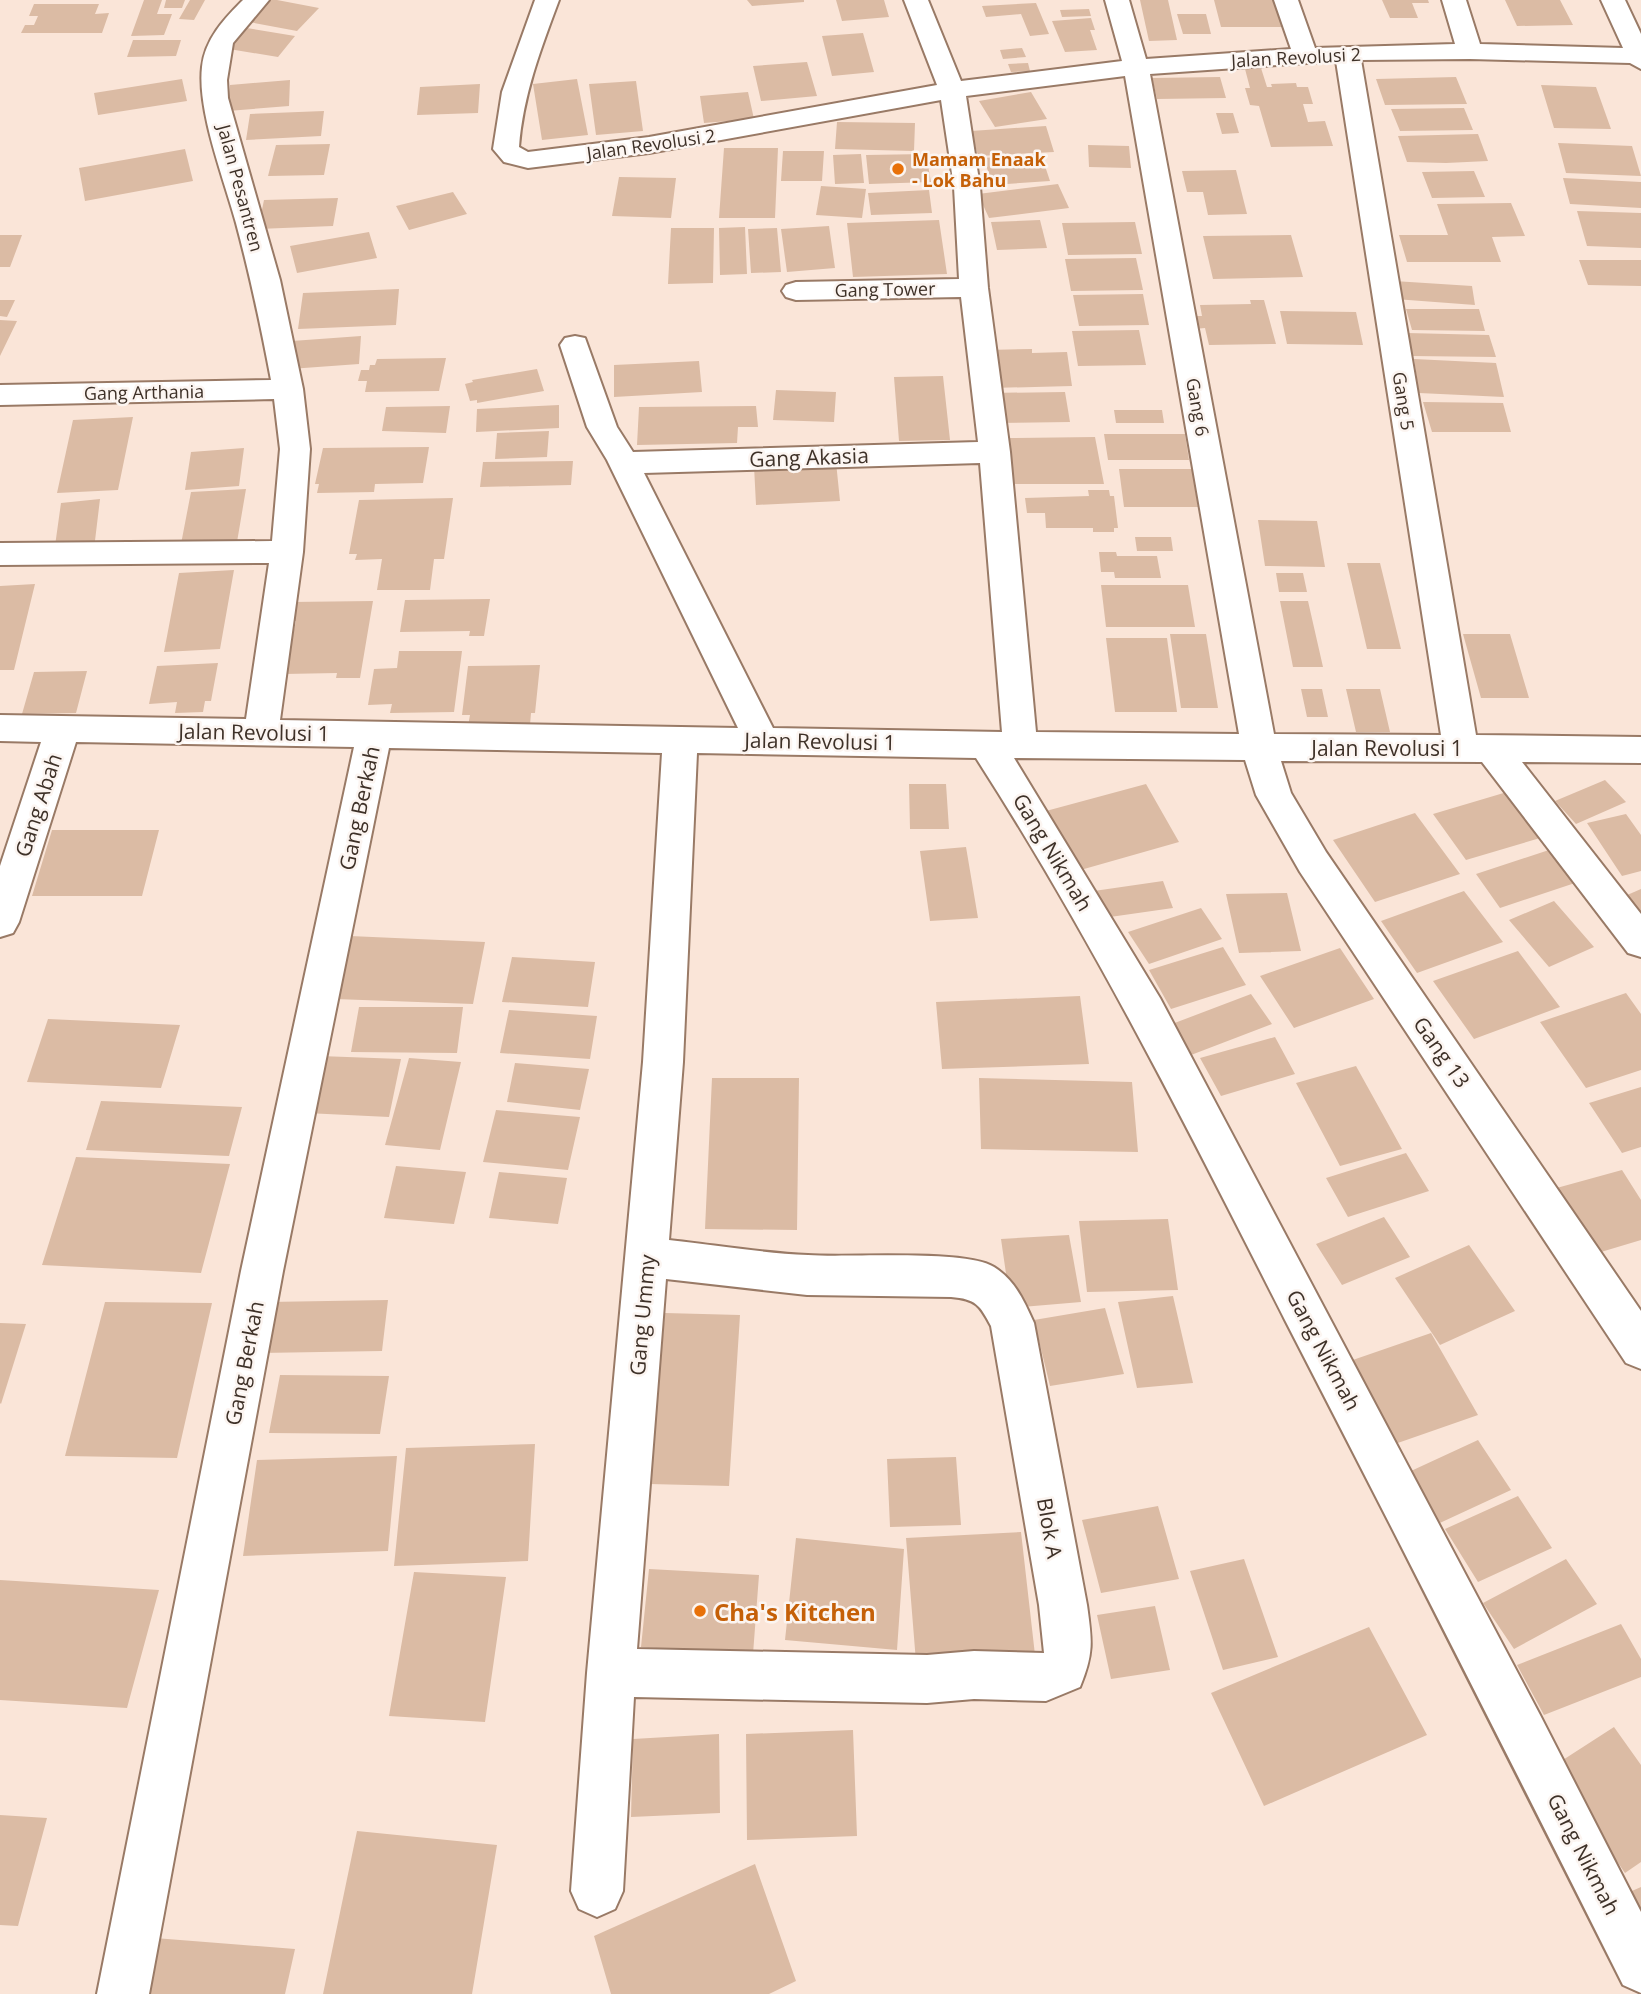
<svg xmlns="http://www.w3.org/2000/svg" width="1641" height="1994" viewBox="0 0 1641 1994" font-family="'Open Sans',sans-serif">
  <rect width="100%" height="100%" fill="#fae5d8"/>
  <path fill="#dbbba4" d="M 144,0 L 162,0 L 157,14 L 172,14 L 164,35 L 131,36 Z
    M 166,0 L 185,0 L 182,8 L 164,8 Z
    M 190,0 L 205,0 L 194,20 L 179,19 Z
    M 264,0 L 277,0 L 319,8 L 297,31 L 244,21 Z
    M 747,0 L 804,0 L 804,2 L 752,6 Z
    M 836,0 L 884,0 L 889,17 L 842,21 Z
    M 1140,0 L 1168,0 L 1177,40 L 1149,41 Z
    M 1214,0 L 1273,0 L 1282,27 L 1221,27 Z
    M 1382,0 L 1428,0 L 1429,3 L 1412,3 L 1418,18 L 1390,18 Z
    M 1505,0 L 1560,0 L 1573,25 L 1517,26 Z
    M 1036,3 L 1049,34 L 1030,36 L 1021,14 L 986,17 L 982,6 Z
    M 34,4 L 99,4 L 95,14 L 109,13 L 102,33 L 21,33 L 25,25 L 34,25 L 38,16 L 29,16 Z
    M 1089,9 L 1091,16 L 1062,17 L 1060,10 Z
    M 1177,14 L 1206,14 L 1211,34 L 1183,34 Z
    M 1091,18 L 1095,30 L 1090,30 L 1097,50 L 1065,52 L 1052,21 Z
    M 241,27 L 295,36 L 278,57 L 223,48 Z
    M 863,33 L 874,72 L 832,76 L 822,36 Z
    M 133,40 L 181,40 L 176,56 L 127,57 Z
    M 1022,48 L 1026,57 L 1003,59 L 1000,50 Z
    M 807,62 L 817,96 L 761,101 L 753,66 Z
    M 1028,63 L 1030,71 L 1011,72 L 1008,64 Z
    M 1261,68 L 1267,87 L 1272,87 L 1271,84 L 1296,83 L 1297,87 L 1308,87 L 1313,104 L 1303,104 L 1308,122 L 1325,121 L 1333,146 L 1271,147 L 1259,106 L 1250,105 L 1245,88 L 1250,88 L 1245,69 Z
    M 1220,77 L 1226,98 L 1157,99 L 1152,78 Z
    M 1456,77 L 1467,104 L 1385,105 L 1376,79 Z
    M 182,79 L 187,101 L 98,115 L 94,93 Z
    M 577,79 L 588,135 L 542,140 L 533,84 Z
    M 290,80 L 289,106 L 228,111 L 230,85 Z
    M 636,81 L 643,131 L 596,135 L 589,84 Z
    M 480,84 L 478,113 L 417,115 L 420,87 Z
    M 1541,85 L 1596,87 L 1611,129 L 1554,128 Z
    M 748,92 L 754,119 L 704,123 L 700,96 Z
    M 1031,92 L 1047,119 L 995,127 L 979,101 Z
    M 1464,108 L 1473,130 L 1400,131 L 1391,109 Z
    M 324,111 L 321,136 L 246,140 L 250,114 Z
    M 1216,113 L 1233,113 L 1239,133 L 1222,134 Z
    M 837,122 L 915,123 L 914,151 L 835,149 Z
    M 1046,126 L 1054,152 L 978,156 L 971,131 Z
    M 1478,134 L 1488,161 L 1446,163 L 1407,162 L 1398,136 Z
    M 1558,143 L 1632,146 L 1641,176 L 1566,173 Z
    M 330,144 L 324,175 L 268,176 L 276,145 Z
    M 1088,145 L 1129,146 L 1131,168 L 1089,167 Z
    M 724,148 L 778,148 L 775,218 L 719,218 Z
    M 185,149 L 193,181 L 85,201 L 79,168 Z
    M 783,151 L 824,151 L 822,181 L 781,181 Z
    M 861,154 L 864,183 L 835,184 L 833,155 Z
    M 926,154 L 931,182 L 869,184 L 866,155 Z
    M 1041,154 L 1050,181 L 992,185 L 984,158 Z
    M 1236,170 L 1247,214 L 1208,215 L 1203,192 L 1187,192 L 1182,171 Z
    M 1474,171 L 1485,197 L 1432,198 L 1422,172 Z
    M 619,177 L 676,178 L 671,218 L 612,216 Z
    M 1563,178 L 1641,182 L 1641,208 L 1570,204 Z
    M 1058,184 L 1069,208 L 989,218 L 978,194 Z
    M 821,186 L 866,189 L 862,218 L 816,215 Z
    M 929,190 L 932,213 L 871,215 L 868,193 Z
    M 453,192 L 467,214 L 409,230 L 396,206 Z
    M 338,198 L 333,226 L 258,229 L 264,200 Z
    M 1511,203 L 1525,236 L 1492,237 L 1501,262 L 1407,262 L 1399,235 L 1448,235 L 1437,204 Z
    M 1577,211 L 1641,213 L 1641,248 L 1587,246 Z
    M 939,220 L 947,274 L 853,277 L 847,223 Z
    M 1040,220 L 1047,248 L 997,250 L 991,222 Z
    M 1135,222 L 1142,254 L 1068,255 L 1062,223 Z
    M 829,226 L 835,268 L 787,272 L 781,229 Z
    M 745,227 L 747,274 L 720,275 L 719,228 Z
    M 671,228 L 714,228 L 713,283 L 668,284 Z
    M 777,228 L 781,272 L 751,273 L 748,229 Z
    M 369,232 L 377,258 L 297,273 L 290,246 Z
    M 0,235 L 22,235 L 10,267 L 0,267 Z
    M 1291,235 L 1303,277 L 1213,279 L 1203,236 Z
    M 1136,258 L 1143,290 L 1071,291 L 1065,259 Z
    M 1579,260 L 1641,260 L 1641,286 L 1588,285 Z
    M 1394,281 L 1472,286 L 1475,305 L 1395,299 Z
    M 399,289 L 396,325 L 298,329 L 303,293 Z
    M 1143,294 L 1149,325 L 1079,326 L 1073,295 Z
    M 0,300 L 15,300 L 7,317 L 0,316 Z
    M 1250,300 L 1264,300 L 1276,344 L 1209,345 L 1205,328 L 1194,329 L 1192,316 L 1202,316 L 1200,305 L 1251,304 Z
    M 1406,309 L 1479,309 L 1485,331 L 1412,330 Z
    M 1280,311 L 1356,312 L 1363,345 L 1287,344 Z
    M 0,320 L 17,321 L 0,356 Z
    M 1139,330 L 1146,365 L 1078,366 L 1072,331 Z
    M 1407,333 L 1489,335 L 1496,357 L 1412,356 Z
    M 361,336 L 359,364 L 290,369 L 292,341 Z
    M 1032,349 L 1032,353 L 1067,352 L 1072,386 L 992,388 L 987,350 Z
    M 446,358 L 439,391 L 365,392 L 367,381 L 358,381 L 361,370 L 369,370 L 370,365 L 375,365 L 377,359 Z
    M 1414,359 L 1496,363 L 1504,397 L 1419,393 Z
    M 699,361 L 702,392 L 614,397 L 614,365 Z
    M 537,369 L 544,391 L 477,403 L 477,400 L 470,401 L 465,384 L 473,382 L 472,380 Z
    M 943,376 L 950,440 L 899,441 L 894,377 Z
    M 776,390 L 836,392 L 834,422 L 773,420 Z
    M 1065,392 L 1070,422 L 992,423 L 989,393 Z
    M 1423,402 L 1503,403 L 1511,432 L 1432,432 Z
    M 559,405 L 559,428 L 476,432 L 477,409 Z
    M 450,406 L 446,433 L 382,431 L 386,407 Z
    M 756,406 L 758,427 L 738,427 L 737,443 L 637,445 L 639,407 Z
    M 1114,410 L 1162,410 L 1164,423 L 1116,423 Z
    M 133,417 L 118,490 L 57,493 L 73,420 Z
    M 549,431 L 547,457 L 495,459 L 497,433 Z
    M 1104,434 L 1185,434 L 1189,460 L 1108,460 Z
    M 1095,437 L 1104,484 L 1014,484 L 1008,438 Z
    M 429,447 L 423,483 L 375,484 L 374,492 L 317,493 L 319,484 L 315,484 L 323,448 Z
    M 244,448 L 239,486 L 185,490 L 191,452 Z
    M 573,461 L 571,485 L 480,487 L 483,462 Z
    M 836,462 L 840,501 L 756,505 L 754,466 Z
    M 1119,469 L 1192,469 L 1198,507 L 1124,507 Z
    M 246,489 L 237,542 L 181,544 L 191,492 Z
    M 1088,490 L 1109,490 L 1110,496 L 1114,496 L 1118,528 L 1114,528 L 1114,532 L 1093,532 L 1093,528 L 1046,528 L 1045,513 L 1027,513 L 1025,498 L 1089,496 Z
    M 453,498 L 444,559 L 434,559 L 430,590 L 377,590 L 382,559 L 355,560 L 357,554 L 349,554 L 359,500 Z
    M 100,499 L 94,549 L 54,553 L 61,503 Z
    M 1258,520 L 1317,521 L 1325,567 L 1265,566 Z
    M 1135,537 L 1171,537 L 1173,551 L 1137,551 Z
    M 1099,552 L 1116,552 L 1117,556 L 1157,556 L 1161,578 L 1115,578 L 1114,572 L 1101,572 Z
    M 1347,563 L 1380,563 L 1401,649 L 1367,649 Z
    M 234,570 L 220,649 L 164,652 L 179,573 Z
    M 1276,573 L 1303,573 L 1307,592 L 1279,592 Z
    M 35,584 L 14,670 L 0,670 L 0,586 Z
    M 1101,585 L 1188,585 L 1195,627 L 1106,627 Z
    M 490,599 L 484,636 L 469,636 L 470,631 L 400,632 L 405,600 Z
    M 373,601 L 360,678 L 336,678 L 337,673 L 284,674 L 296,621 L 287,621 L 291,602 Z
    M 1280,601 L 1308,601 L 1323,667 L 1293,667 Z
    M 1170,634 L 1206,634 L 1218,708 L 1181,708 Z
    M 1463,634 L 1510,634 L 1529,698 L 1481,698 Z
    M 1106,638 L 1167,638 L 1177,712 L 1115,712 Z
    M 399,651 L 462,651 L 454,712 L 390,713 L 392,704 L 368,705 L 374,669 L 397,668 Z
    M 218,663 L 211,701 L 205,701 L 203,712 L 175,713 L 177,702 L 149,704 L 157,666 Z
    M 540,665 L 535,713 L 531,713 L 530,725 L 468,726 L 470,715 L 462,715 L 468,666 Z
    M 87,671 L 76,713 L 22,714 L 34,672 Z
    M 1301,689 L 1322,689 L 1328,717 L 1307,717 Z
    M 1346,689 L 1380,689 L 1390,732 L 1356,732 Z
    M 1605,780 L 1626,802 L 1576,824 L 1555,801 Z
    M 909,784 L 946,784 L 949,829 L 910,829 Z
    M 1146,784 L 1179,842 L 1077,871 L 1046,811 Z
    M 1507,792 L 1540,838 L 1466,860 L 1433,814 Z
    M 1415,813 L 1460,874 L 1375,902 L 1333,840 Z
    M 1626,814 L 1641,835 L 1641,871 L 1622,876 L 1587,823 Z
    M 52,830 L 159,830 L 142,896 L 32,896 Z
    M 966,847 L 978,918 L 930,921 L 920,851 Z
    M 1552,849 L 1578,882 L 1500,908 L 1476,874 Z
    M 1163,881 L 1173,908 L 1096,919 L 1087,892 Z
    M 1641,889 L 1641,926 L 1618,899 Z
    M 1464,891 L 1503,942 L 1417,973 L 1381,921 Z
    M 1287,893 L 1301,951 L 1239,953 L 1226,894 Z
    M 1554,901 L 1594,947 L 1549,967 L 1509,920 Z
    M 1201,908 L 1222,939 L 1149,964 L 1128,932 Z
    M 350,936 L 485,942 L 473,1004 L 335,999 Z
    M 1223,947 L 1246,985 L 1171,1009 L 1149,970 Z
    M 1340,948 L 1374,999 L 1294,1028 L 1260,976 Z
    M 1518,951 L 1560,1007 L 1474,1039 L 1433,981 Z
    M 512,957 L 595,962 L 588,1007 L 502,1002 Z
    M 1626,993 L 1641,1014 L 1641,1070 L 1586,1088 L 1540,1022 Z
    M 1251,994 L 1272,1024 L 1191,1055 L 1172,1024 Z
    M 1080,996 L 1089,1064 L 942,1069 L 936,1002 Z
    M 359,1007 L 463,1007 L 457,1053 L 351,1052 Z
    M 509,1010 L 597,1016 L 590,1059 L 500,1053 Z
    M 48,1019 L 180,1025 L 161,1088 L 27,1082 Z
    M 1275,1037 L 1295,1074 L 1221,1096 L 1200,1058 Z
    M 320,1056 L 401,1059 L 389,1117 L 306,1113 Z
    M 409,1058 L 461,1062 L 440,1150 L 385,1145 Z
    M 515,1063 L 589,1069 L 580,1110 L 507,1102 Z
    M 1356,1066 L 1402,1149 L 1340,1166 L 1296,1083 Z
    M 712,1078 L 799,1078 L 797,1230 L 705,1229 Z
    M 979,1078 L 1132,1082 L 1138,1152 L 981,1149 Z
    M 1641,1087 L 1641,1147 L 1622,1153 L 1589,1103 Z
    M 101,1101 L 242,1107 L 229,1156 L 86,1150 Z
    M 496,1110 L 580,1117 L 568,1170 L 483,1162 Z
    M 1406,1153 L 1429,1191 L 1348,1217 L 1326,1178 Z
    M 76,1157 L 230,1164 L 201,1273 L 42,1265 Z
    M 396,1166 L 466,1172 L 454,1224 L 384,1218 Z
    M 1622,1170 L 1641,1200 L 1641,1240 L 1591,1255 L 1553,1189 Z
    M 499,1172 L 567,1178 L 558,1224 L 489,1218 Z
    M 1384,1217 L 1410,1257 L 1342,1285 L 1316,1244 Z
    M 1168,1219 L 1178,1290 L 1087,1292 L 1079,1221 Z
    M 1069,1235 L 1081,1302 L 1011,1308 L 1001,1239 Z
    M 1469,1245 L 1515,1311 L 1440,1345 L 1395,1278 Z
    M 1173,1296 L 1193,1383 L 1137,1388 L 1118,1302 Z
    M 388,1300 L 382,1351 L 260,1353 L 268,1302 Z
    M 105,1302 L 212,1303 L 177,1458 L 65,1456 Z
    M 1105,1308 L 1124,1374 L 1050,1386 L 1034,1320 Z
    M 665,1313 L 740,1315 L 729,1486 L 650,1484 Z
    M 0,1323 L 26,1324 L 1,1404 L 0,1403 Z
    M 1431,1333 L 1478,1415 L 1392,1445 L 1347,1362 Z
    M 280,1375 L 389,1376 L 380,1434 L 269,1433 Z
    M 1478,1440 L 1511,1490 L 1429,1528 L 1398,1477 Z
    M 535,1444 L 528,1561 L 394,1566 L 406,1448 Z
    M 397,1456 L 388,1551 L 243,1556 L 257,1460 Z
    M 956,1457 L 961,1525 L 890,1527 L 887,1459 Z
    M 1518,1496 L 1552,1548 L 1478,1582 L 1445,1529 Z
    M 1158,1506 L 1179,1579 L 1101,1593 L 1082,1520 Z
    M 1021,1532 L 1035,1655 L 916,1662 L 906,1538 Z
    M 796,1538 L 904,1549 L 897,1650 L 785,1640 Z
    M 1244,1559 L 1278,1657 L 1223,1670 L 1190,1571 Z
    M 1566,1559 L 1597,1604 L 1514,1649 L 1483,1603 Z
    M 649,1569 L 759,1575 L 753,1654 L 641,1647 Z
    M 414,1572 L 506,1577 L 485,1722 L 389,1716 Z
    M 0,1580 L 159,1590 L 127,1708 L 0,1700 Z
    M 1155,1606 L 1170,1670 L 1111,1679 L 1097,1615 Z
    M 1621,1624 L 1641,1659 L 1641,1677 L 1544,1715 L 1517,1665 Z
    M 1369,1627 L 1427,1735 L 1264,1806 L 1211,1693 Z
    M 1614,1727 L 1641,1765 L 1641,1862 L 1625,1873 L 1552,1767 Z
    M 853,1730 L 857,1836 L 747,1840 L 746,1734 Z
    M 719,1734 L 720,1813 L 631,1817 L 633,1739 Z
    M 0,1815 L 47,1818 L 18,1926 L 0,1925 Z
    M 357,1831 L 497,1845 L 472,1994 L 323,1994 Z
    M 755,1864 L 796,1981 L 769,1994 L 611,1994 L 594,1936 Z
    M 1641,1887 L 1641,1943 L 1616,1898 Z
    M 142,1937 L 295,1949 L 285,1994 L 127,1994 Z"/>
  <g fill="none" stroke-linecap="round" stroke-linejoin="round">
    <g stroke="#997a66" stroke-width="4">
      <path id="minor" d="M 243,0 L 269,0 L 233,43 L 227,80 L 228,98 L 280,280 L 303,389 L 310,449 L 303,552 L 280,720 L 738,728 L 607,460 L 587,427 L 560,345 L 565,338 L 575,336 L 585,338 L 617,427 L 633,452 L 978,442 L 961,297 L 796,300 L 786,297 L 782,291 L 786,285 L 796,282 L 959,279 L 954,187 L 941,100 L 649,153 L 528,168 L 504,162 L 493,149 L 502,92 L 535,0 L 559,0 C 541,48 523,95 519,147 L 528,152 L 649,137 L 937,85 L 904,0 L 928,0 L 961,81 L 1122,61 L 1105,0 L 1129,0 L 1146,59 L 1291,49 L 1274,0 L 1298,0 L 1315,48 L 1455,44 L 1442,0 L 1466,0 L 1480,44 L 1623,48 L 1601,0 L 1625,0 L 1641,34 L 1641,69 L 1630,63 L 1470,59 L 1361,60 L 1476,735 L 1641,737 L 1641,763 L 1522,762 L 1641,914 L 1641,957 L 1628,953 L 1482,762 L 1281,761 L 1291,793 L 1326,852 L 1641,1311 L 1641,1369 L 1626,1363 L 1300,872 L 1256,795 L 1245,760 L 1014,758 L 1160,998 L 1540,1715 L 1641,1912 L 1641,1993 L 1623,1985 C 1512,1763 1399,1541 1285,1320 C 1188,1129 1092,938 976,758 L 697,753 L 683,1062 L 669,1240 C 715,1245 761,1253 808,1255 C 848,1258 965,1249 994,1267 C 1015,1280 1024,1301 1034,1323 L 1087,1605 C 1092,1641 1094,1653 1080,1687 L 1046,1701 L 974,1699 L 927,1703 L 634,1697 L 623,1891 L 615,1909 L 597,1917 L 579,1909 L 571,1891 L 587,1673 L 643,1062 L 662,753 L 389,748 L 283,1271 L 149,1994 L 97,1994 L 241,1271 L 354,747 L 76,742 L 19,922 L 13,933 L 0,937 L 0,866 L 41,742 L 0,741 L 0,715 L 246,719 L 269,563 L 0,565 L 0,543 L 272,541 L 280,449 L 274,399 L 0,405 L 0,385 L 271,380 C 261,327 250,275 236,223 C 224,179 197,111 202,67 C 205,39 224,19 243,0 ZM 1336,61 L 1441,735 L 1274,734 L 1150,74 ZM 1125,76 L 1239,734 L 1036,732 L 1010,452 L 988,288 L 980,187 L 966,96 ZM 980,463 L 1002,732 L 773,728 L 644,473 ZM 666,1279 L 807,1295 L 951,1297 C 976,1299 980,1305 991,1326 L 1039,1605 L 1044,1653 L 974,1651 L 927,1655 L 637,1649 Z"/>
    </g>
    <use href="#minor" fill="#fff" fill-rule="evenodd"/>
  </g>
  <g fill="#e8710a" stroke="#fcf5f1" stroke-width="2.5">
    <circle cx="898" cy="169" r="7"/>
    <circle cx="700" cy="1611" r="7"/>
  </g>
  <g text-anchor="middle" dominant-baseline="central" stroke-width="5" stroke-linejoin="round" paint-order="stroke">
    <g font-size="18" fill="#3e3128" stroke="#fcf5f1">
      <text transform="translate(1296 57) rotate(-3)">Jalan Revolusi 2</text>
      <text transform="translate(651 144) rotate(-8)">Jalan Revolusi 2</text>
      <text transform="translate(241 188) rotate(75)">Jalan Pesantren</text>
      <text transform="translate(885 289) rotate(-1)">Gang Tower</text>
      <text transform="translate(144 392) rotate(-1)">Gang Arthania</text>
      <text transform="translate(1404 401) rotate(81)">Gang 5</text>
      <text transform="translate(1198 407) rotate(80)">Gang 6</text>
    </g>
    <g font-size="18" font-weight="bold" fill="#c56008" stroke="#fcf5f1" text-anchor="start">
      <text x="912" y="159">Mamam Enaak<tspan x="912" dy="21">- Lok Bahu</tspan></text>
    </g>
    <g font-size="21" fill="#3e3128" stroke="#fcf5f1">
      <text transform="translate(809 457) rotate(-2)">Gang Akasia</text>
      <text transform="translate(254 732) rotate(1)">Jalan Revolusi 1</text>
      <text transform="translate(820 741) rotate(1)">Jalan Revolusi 1</text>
      <text x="1387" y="748">Jalan Revolusi 1</text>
      <text transform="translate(38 805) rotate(-72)">Gang Abah</text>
      <text transform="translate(359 808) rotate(-78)">Gang Berkah</text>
      <text transform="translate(1053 852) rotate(59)">Gang Nikmah</text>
      <text transform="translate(1442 1052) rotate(55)">Gang 13</text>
      <text transform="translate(642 1315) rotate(-85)">Gang Ummy</text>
      <text transform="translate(1324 1350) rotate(62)">Gang Nikmah</text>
      <text transform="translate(244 1363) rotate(-79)">Gang Berkah</text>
      <text transform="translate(1050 1528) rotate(80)">Blok A</text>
      <text transform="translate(1584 1854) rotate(63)">Gang Nikmah</text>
    </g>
    <g font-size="24" font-weight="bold" fill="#c56008" stroke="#fcf5f1" text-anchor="start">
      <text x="714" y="1611">Cha's Kitchen</text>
    </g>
  </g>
</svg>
